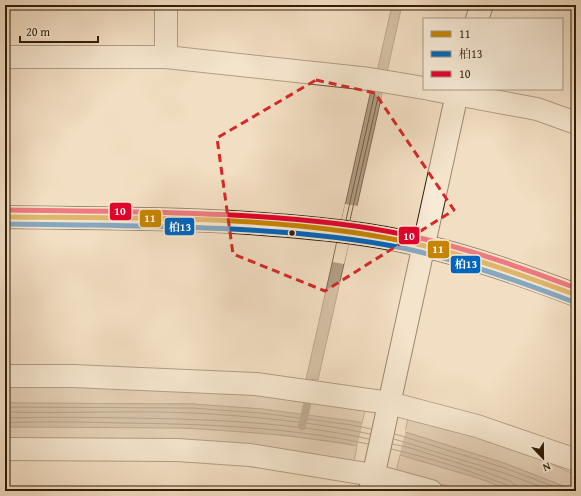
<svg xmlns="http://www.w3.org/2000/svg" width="581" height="496" viewBox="0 0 581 496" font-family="'Gentium Book Plus','Noto Serif JP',serif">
  <rect width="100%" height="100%" fill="#f2dec2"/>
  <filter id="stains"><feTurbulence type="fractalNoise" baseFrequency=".005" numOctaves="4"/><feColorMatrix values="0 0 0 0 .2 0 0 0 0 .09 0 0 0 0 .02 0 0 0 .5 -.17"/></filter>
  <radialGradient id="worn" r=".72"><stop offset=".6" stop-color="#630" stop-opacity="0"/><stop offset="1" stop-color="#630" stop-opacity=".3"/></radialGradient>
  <path fill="#d1bda3" stroke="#826e56" d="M 5,386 L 215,389 L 366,407 L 362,423 L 262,409 L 192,404 L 5,403 Z
    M 408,418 L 478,437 L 534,456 L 576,475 L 576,491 L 504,463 L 405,432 Z
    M 100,426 C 166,427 231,429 297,437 C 317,440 337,442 357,446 L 354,462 L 5,439 L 5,427 Z
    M 400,455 L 478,478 L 513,491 L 465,491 L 396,472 Z"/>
  <path fill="#b19d83" stroke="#7e6a53" d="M 392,5 L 402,5 L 318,380 L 306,379 L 371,90 L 378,67 Z
    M 5,403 L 192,404 L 262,409 L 353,421 L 405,432 L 504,463 L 576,491 L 513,491 L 478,478 L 404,456 L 344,443 L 282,435 L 189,428 L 5,427 Z"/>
  <path fill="#f2dec2" d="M 345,204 L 358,206 L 344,264 L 333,262 Z
    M 363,421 L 406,430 L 399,457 L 357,448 Z"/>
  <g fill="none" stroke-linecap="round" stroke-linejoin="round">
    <path stroke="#725e46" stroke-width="1" d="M 346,220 L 375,92
      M 350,220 L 379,93
      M 5,407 L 192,408 L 261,413 L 352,425 L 371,429
      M 5,412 C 67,414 130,410 193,413 C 250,416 314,422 370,434
      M 5,418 C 46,417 86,417 127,418 C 208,419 290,422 369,439
      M 5,423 C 44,421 84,422 123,423 C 205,424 288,427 368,444
      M 395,434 L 502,467 L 566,491
      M 394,439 L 501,472 L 553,491
      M 392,444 L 407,447 L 480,470 L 510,481 L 515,485 L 517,491
      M 391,449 C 431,458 471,471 509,486 L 512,491"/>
    <path stroke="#7e6a53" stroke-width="8" d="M 302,426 L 307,405"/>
    <g stroke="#624e38" stroke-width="24">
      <path id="street" d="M 166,5 L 166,57
        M 5,57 L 166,57 L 370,79 L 424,88
        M 429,89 L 537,109 L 576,123
        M 5,376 L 73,376 L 256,384 L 389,403 L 477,426 L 576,460
        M 5,449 L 177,450 L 250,455 L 373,475 L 431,491"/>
    </g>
    <g stroke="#321e0a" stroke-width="24">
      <path id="secondary" d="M 477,19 L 482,5
        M 5,217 C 91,218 176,218 262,224 C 316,228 371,233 424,246 C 475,258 526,276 576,295
        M 370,491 L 458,89"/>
    </g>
    <use href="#street" stroke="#f7ead7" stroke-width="22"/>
    <use href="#secondary" stroke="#f7ead7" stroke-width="22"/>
    <g stroke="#f7ead7" stroke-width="8">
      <path id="bus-1" d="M 5,217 C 135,218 275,215 403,241 C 462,253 519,274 576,295"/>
    </g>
    <g stroke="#f7ead7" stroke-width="8">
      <path id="bus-2" d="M 5,224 C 87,225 168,225 250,230 C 301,233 353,238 403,248 C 462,261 518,281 574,302"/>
    </g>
    <g stroke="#f7ead7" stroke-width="8">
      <path id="bus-3" d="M 5,210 C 87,211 168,211 250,216 C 302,219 355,224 406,235 C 464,247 520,267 576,288"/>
    </g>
    <use href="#bus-1" stroke="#c68402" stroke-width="5"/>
    <use href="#bus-2" stroke="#0065bd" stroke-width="5"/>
    <use href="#bus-3" stroke="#e4002b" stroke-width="5"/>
  </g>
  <path d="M0 0H581V496H0ZM 316,80 L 375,93 L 454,210 L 325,291 L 233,254 L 217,138 Z" fill="#f2dec2" fill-opacity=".55" fill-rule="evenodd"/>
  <path fill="none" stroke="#d62828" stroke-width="3" stroke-dasharray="8 5" stroke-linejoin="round" d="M 316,80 L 375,93 L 454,210 L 325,291 L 233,254 L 217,138 Z"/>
  <circle fill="#321e0a" stroke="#f7ead7" stroke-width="1.5" cx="292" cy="233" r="3.5"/>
  <g stroke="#f7ead7" stroke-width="1.5">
    <rect x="109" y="202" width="23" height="19" rx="4" fill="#e4002b"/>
    <rect x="139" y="209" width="23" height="19" rx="4" fill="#c68402"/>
    <rect x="164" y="217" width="31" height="19" rx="4" fill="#0065bd"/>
    <rect x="398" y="226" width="22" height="19" rx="4" fill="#e4002b"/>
    <rect x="427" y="240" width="23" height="19" rx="4" fill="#c68402"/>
    <rect x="450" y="255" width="31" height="19" rx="4" fill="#0065bd"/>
  </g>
  <g font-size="11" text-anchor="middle" font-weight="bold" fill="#fff">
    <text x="120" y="215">10</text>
    <text x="150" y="222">11</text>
    <text x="180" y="231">柏13</text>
    <text x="409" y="240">10</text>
    <text x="438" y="253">11</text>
    <text x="466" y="268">柏13</text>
  </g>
  <rect width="581" height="496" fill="none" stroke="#f2dec2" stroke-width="20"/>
  <rect x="6" y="6" width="569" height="484" fill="none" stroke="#321e0a" stroke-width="2"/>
  <rect x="10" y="10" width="561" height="476" fill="none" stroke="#321e0a"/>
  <rect x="423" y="18" width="140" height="72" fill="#f7ead7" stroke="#a89885"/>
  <rect x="431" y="31" width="20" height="6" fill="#c68402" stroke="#a89885"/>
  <text x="459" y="38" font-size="12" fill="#321e0a">11</text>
  <rect x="431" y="51" width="20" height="6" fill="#0065bd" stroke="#a89885"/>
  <text x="459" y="58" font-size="12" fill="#321e0a">柏13</text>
  <rect x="431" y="71" width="20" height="6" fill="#e4002b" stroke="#a89885"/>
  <text x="459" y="78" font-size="12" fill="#321e0a">10</text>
  <g transform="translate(543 458) rotate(158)" stroke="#f7ead7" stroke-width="3" paint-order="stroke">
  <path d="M0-3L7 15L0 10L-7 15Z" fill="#321e0a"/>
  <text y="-6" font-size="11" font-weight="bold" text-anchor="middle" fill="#321e0a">N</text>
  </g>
  <path d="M20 36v6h78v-6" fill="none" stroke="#321e0a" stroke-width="2"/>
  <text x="26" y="36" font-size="12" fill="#321e0a" stroke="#f7ead7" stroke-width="3" paint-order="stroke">20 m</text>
  <rect width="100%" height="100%" filter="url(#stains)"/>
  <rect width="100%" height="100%" fill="url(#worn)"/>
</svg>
